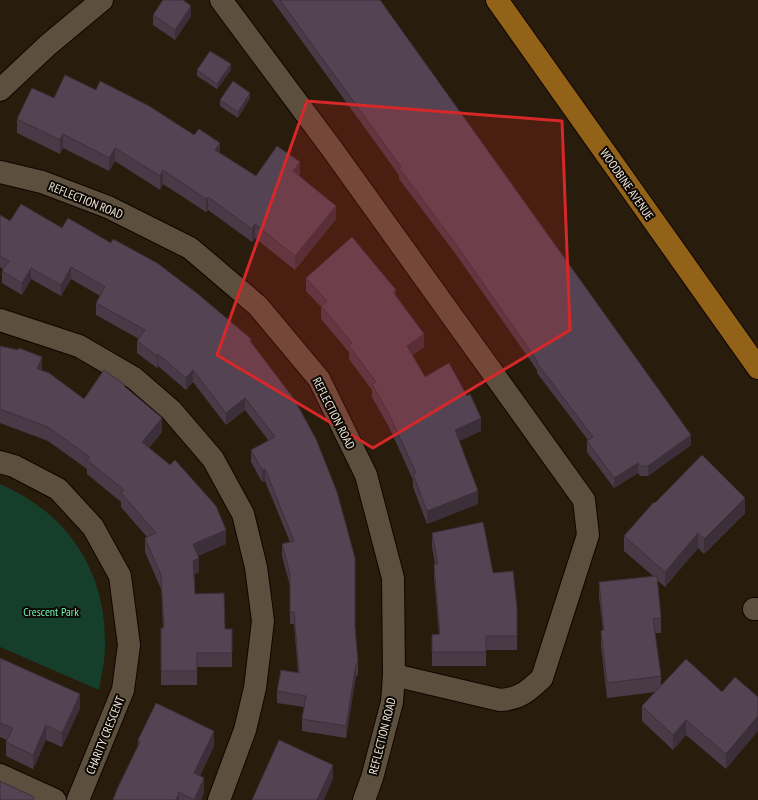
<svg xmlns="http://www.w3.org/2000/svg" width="758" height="800" viewBox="0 0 758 800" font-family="'PT Sans Narrow',sans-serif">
  <rect width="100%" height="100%" fill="#281c0d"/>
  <path fill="#153e2b" d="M 0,484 C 69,514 107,572 105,648 C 105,662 101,676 99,690 L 0,647 Z"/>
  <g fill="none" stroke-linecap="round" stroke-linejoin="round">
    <g stroke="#100600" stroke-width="24">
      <path id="minor" d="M 221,0 L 332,149 L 584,500 L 588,535 L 542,678 C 528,691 520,699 500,700 L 394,675
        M 0,90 L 48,45 L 102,0
        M 0,172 L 42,182 L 108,207 L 190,248 L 258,306 L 319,379 L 366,475 L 393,578 L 394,675 L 392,702 L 372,778 L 364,800
        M 0,320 L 79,346 L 134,378 L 171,410 L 213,459 L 243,514 L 256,567 L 263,621 L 255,688 L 245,730 L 219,800
        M 0,462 L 14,466 L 58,489 L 93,527 L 120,576 L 129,645 L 123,690 L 78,800
        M 754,609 L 758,609
        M 0,775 L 55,800"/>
    </g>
    <g stroke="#100600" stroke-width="24">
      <path id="major" d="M 497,0 L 758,368"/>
    </g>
    <use href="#minor" stroke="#5d4f3e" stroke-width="22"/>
    <use href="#major" stroke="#936219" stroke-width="22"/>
  </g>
  <path fill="#483a47" d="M 272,0 L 380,0 L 691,445 L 648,476 L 640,476 L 638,473 L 614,488 L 587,452 L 587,441 L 588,440 L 537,373 L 537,370 L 455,253 L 399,179 L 399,175 Z
    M 153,15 L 191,16 L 175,40 L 153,25 Z
    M 197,70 L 231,70 L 217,89 L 197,76 Z
    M 54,98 L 220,153 L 256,176 L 300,176 L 336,219 L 295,270 L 255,238 L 252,242 L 208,210 L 206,212 L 163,184 L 160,190 L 115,161 L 109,171 L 63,148 L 60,154 L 17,133 L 17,119 Z
    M 250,98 L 238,118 L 220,106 L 220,100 Z
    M 0,215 L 10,221 L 251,343 L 355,627 L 358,663 L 358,675 L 356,676 L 346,738 L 302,731 L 302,719 L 304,707 L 277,703 L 277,691 L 298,673 L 294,624 L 290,624 L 290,586 L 282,556 L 282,544 L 290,542 L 265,481 L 262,482 L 251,462 L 251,450 L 269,441 L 245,410 L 226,425 L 193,382 L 186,390 L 158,366 L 157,368 L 137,353 L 137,341 L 139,339 L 96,315 L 96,303 L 100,296 L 71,279 L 61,296 L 31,279 L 22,295 L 2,283 L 2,271 L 3,269 L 0,267 Z
    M 306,278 L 396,297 L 424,347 L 412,355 L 425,377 L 481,431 L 459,441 L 478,504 L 427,524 L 413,487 L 413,480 L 389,427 L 372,397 L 372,390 L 349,359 L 349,352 L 321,319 L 321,307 L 306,291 Z
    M 0,346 L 42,371 L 84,399 L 125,387 L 162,432 L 149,448 L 226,544 L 198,556 L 199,572 L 194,575 L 195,594 L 225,629 L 232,629 L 232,667 L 197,667 L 197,685 L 161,685 L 161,628 L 163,628 L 161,589 L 145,552 L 145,538 L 147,537 L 121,507 L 121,502 L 87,474 L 87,469 L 48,441 L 0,423 Z
    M 655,503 L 745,513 L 704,554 L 698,548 L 665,587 L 657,580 L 661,618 L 661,633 L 655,633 L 661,676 L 661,687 L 722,692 L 735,677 L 726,769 L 686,735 L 673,750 L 642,721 L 642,706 L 656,692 L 607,698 L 601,646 L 601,631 L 603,631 L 599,597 L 599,582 L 653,576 L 624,551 L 624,536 Z
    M 432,533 L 493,573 L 517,608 L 517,650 L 486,650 L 486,666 L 432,666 L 432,635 L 439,634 L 434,578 L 434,564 L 435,564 L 432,547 Z
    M 0,658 L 80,708 L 62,747 L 46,740 L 33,769 L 6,756 L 6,742 L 7,740 L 0,737 Z
    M 138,740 L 214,746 L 200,776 L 204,793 L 201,800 L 113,800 L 138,747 Z"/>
  <path fill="#3b303a" d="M 191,6 L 191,16 L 175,40 L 175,30 Z
    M 231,64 L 231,70 L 217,89 L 217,84 Z
    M 250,93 L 250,98 L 238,118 L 238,112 Z
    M 63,134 L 63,148 L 60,154 L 60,140 Z
    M 220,143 L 220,156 L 215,150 Z
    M 115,148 L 115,161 L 109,171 L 109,158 Z
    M 300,162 L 300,176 L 293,171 Z
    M 163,170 L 163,184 L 160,190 L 160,176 Z
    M 208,197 L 208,210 L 206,212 L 206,199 Z
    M 336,206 L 336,219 L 295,270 L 295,256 Z
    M 255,224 L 255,238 L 252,242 L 252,229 Z
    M 71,267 L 71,279 L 61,296 L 61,285 Z
    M 31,268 L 31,279 L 22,295 L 22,283 Z
    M 396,290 L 396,302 L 393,292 Z
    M 424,334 L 424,347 L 407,359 L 407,346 Z
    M 158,354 L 158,366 L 157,368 L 157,356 Z
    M 42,357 L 42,371 L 37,369 Z
    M 193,370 L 193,382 L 186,390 L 186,378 Z
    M 245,398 L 245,410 L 226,425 L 226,413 Z
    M 162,418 L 162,432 L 142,456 L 142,442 Z
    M 481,418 L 481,431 L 455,443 L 455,430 Z
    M 691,435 L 691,445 L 648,476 L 648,466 Z
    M 638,463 L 638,473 L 614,488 L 614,478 Z
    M 265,469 L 265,481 L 262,482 L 262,470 Z
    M 478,491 L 478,504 L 427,524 L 427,511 Z
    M 745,498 L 745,513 L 704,554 L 704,539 Z
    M 226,530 L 226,544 L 193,558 L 193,544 Z
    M 698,533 L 698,548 L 665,587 L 665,572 Z
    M 199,558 L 199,572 L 193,575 L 193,561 Z
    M 356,664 L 356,676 L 346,738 L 346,726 Z
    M 80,694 L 80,708 L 62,747 L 62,733 Z
    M 758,716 L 758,731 L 726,769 L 726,754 Z
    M 686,720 L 686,735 L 673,750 L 673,735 Z
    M 46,725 L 46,740 L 33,769 L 33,755 Z
    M 214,731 L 214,746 L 194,788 L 194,773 Z
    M 333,765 L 333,779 L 324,800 L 317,800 Z
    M 204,778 L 204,793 L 201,800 L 194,800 Z
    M 179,792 L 179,800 L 176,800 Z"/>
  <path fill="#544453" stroke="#3b303a" d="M 163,0 L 183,0 L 191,6 L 175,30 L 153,15 Z
    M 280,0 L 380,0 L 691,435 L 648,466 L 640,466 L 638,463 L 614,478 L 587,441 L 593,437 L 537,363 L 538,362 L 455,243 L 399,168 L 401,167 Z
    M 210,51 L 231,64 L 217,84 L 197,70 Z
    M 65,75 L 96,90 L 100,81 L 149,106 L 194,135 L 199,129 L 220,143 L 215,150 L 256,176 L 277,146 L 300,162 L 293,171 L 336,206 L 295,256 L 255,224 L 252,229 L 208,197 L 206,199 L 163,170 L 160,176 L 115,148 L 109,158 L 63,134 L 60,140 L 17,119 L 32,88 L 54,98 Z
    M 233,81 L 250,93 L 238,112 L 220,100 Z
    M 21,204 L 62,228 L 68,218 L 111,243 L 113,239 L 157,263 L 198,294 L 251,339 L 250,341 L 294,399 L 316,439 L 337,492 L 355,558 L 355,627 L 358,663 L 356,664 L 346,726 L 302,719 L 306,696 L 277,691 L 281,670 L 299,673 L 294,612 L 290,612 L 290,574 L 282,544 L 294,541 L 265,469 L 262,470 L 251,450 L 275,437 L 245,398 L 226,413 L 193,370 L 186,378 L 158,354 L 157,356 L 137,341 L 145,330 L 96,303 L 105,287 L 71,267 L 61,285 L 31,268 L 22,283 L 2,271 L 9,261 L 0,256 L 0,215 L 10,221 Z
    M 352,237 L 396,290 L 393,292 L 424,334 L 407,346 L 425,377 L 449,363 L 467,396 L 470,394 L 481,418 L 455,430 L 478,491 L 427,511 L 413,474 L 416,473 L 389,414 L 372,384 L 376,382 L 349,346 L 352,343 L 321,306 L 327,301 L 306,278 Z
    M 0,346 L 18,350 L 19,348 L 42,357 L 37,369 L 49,373 L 84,399 L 104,370 L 125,385 L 124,386 L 162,418 L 142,442 L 170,465 L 175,460 L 216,506 L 226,530 L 193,544 L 199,558 L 193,561 L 195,594 L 224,593 L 225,629 L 232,629 L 232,653 L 197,653 L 197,671 L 161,671 L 161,628 L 164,628 L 161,575 L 145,538 L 156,533 L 121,493 L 124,490 L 87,460 L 90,457 L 48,427 L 0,409 Z
    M 702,455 L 745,498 L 704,539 L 698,533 L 665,572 L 624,536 L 654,502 L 655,503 Z
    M 483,522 L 493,573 L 513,571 L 517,608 L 517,636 L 486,636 L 486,652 L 432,652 L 432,635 L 440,634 L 434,564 L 438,564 L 432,533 Z
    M 657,576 L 661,618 L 653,619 L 661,676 L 607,683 L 601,631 L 604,630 L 599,582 Z
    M 0,658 L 80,694 L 62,733 L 46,725 L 33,755 L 6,742 L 13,728 L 0,723 Z
    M 686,659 L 722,692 L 735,677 L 758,697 L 758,716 L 726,754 L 686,720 L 673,735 L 642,706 Z
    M 156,703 L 214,731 L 194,773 L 204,778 L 194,800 L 179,792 L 176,800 L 113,800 L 118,787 L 140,742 L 138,740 Z
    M 279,740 L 333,765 L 317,800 L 252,800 Z
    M 0,781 L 34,797 L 33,800 L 0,800 Z"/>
  <path fill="#d62828" fill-opacity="0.2" stroke="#d62828" stroke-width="3" stroke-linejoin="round" d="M 307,101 L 562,121 L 570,330 L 373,448 L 217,355 Z"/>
  <g text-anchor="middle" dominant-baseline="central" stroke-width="4" stroke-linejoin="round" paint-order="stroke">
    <g font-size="12" fill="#efe6dc" stroke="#0d0803">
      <text transform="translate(627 184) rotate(55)">WOODBINE AVENUE</text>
      <text transform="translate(86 200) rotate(22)">REFLECTION ROAD</text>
      <text transform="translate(334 413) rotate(63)">REFLECTION ROAD</text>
      <text transform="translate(105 735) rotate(-68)">CHARITY CRESCENT</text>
      <text transform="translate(382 736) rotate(-76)">REFLECTION ROAD</text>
    </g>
    <g font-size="12" fill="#6bf6b6" stroke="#0d0803">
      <text x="51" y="611">Crescent Park</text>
    </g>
  </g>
</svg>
